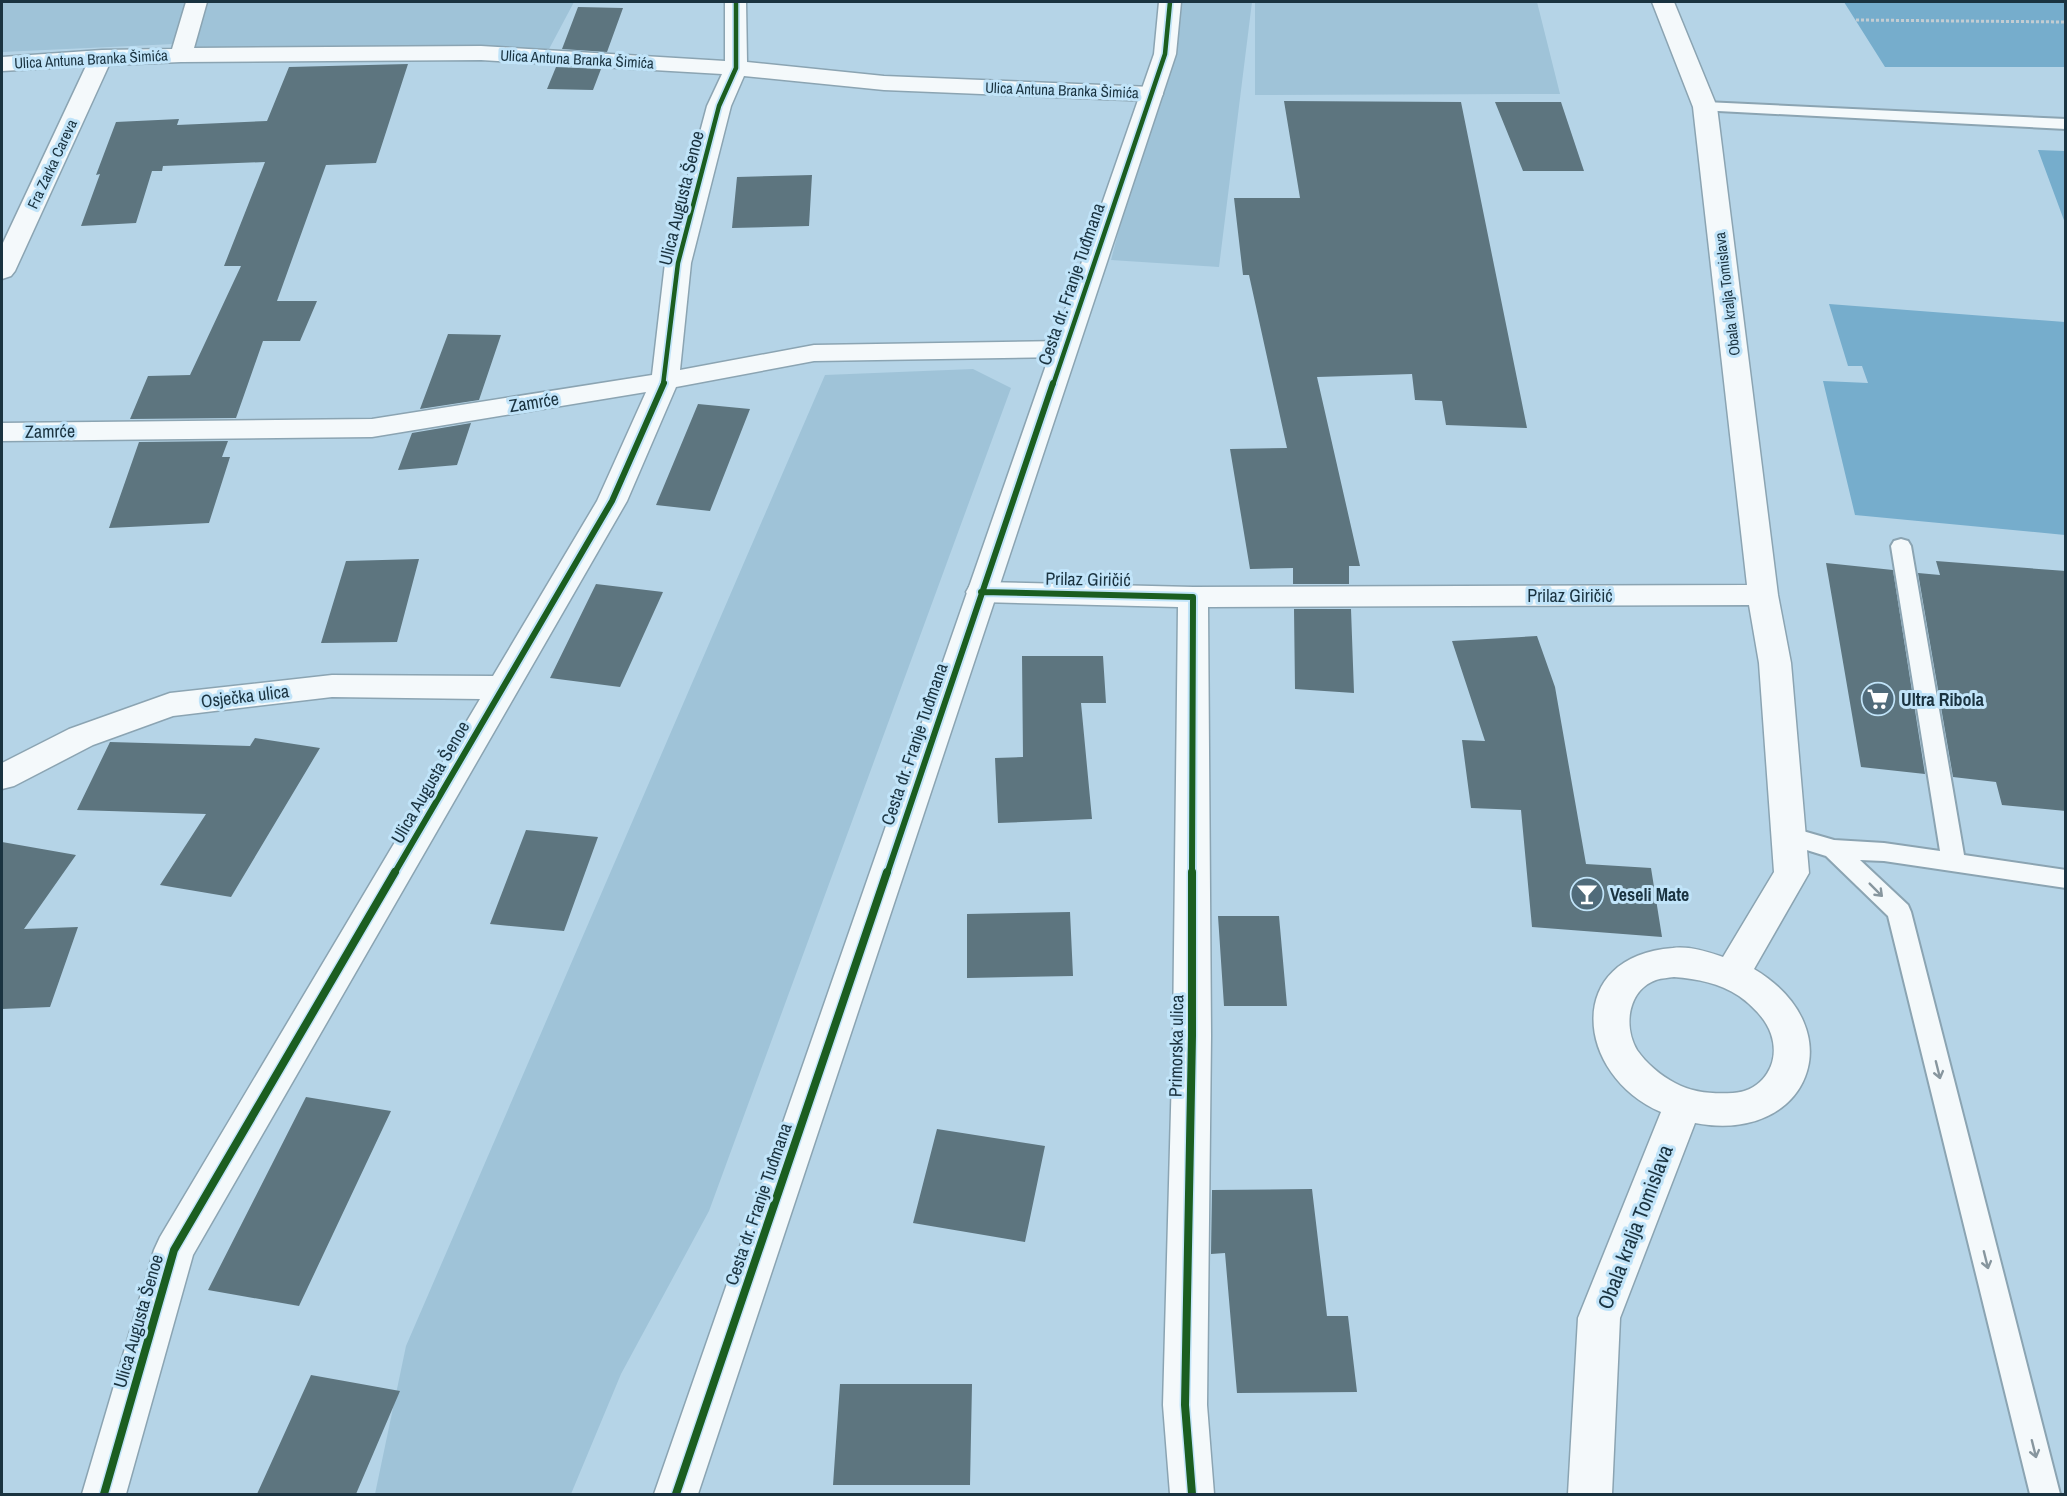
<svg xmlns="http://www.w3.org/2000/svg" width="2067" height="1496" viewBox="0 0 2067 1496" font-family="'Archivo Narrow',sans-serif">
  <rect width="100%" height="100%" fill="#b5d4e7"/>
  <path fill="#9fc3d8" d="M 2,2 L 186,2 L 174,44 L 2,52 Z
    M 208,2 L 574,2 L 548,51 L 194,51 Z
    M 1179,2 L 1252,2 L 1219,267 L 1111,260 Z
    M 1255,2 L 1537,2 L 1560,94 L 1255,95 Z
    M 973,369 L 1011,388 L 709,1211 L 621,1374 L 571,1494 L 375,1494 L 406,1346 L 825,375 Z"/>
  <path fill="#76adcc" d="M 1844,2 L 2065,2 L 2065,67 L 1885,67 Z
    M 2038,150 L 2065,151 L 2065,223 Z
    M 1829,304 L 2065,322 L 2065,535 L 1855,515 L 1823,381 L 1868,383 L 1862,366 L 1848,366 Z"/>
  <path fill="#5d757f" d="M 578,7 L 623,8 L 607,52 L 562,49 Z
    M 408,64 L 376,163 L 326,165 L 277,301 L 317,301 L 300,341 L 263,341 L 236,418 L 130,419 L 148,376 L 190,375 L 241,266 L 224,266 L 265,162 L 163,166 L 162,171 L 152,171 L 136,223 L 81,226 L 100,174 L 96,175 L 116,122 L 179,119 L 177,125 L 267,121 L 289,67 Z
    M 556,67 L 601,69 L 593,90 L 547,89 Z
    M 1284,101 L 1461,102 L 1527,428 L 1446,425 L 1442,401 L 1415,400 L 1412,374 L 1317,377 L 1360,566 L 1349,566 L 1349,584 L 1293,584 L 1293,568 L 1250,569 L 1230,449 L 1287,448 L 1249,275 L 1243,275 L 1234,198 L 1300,198 Z
    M 1495,102 L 1561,102 L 1584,171 L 1523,171 Z
    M 812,175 L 809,226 L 732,228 L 737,177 Z
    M 448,334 L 501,335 L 479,400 L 420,409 Z
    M 698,404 L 750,409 L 710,511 L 656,505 Z
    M 471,423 L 457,465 L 398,470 L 412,433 Z
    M 228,441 L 222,457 L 230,457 L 209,523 L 109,528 L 139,442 Z
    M 419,559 L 397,642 L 321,643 L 346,561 Z
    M 1936,561 L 2066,571 L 2066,811 L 2002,805 L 1996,782 L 1953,777 L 1918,573 L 1940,575 Z
    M 1826,563 L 1893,570 L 1925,774 L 1861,767 Z
    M 596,584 L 663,592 L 620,687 L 550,678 Z
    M 1294,609 L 1351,609 L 1354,693 L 1295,689 Z
    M 1537,636 L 1555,687 L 1586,864 L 1651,868 L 1662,937 L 1532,927 L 1521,810 L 1471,808 L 1462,740 L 1485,741 L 1452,641 Z
    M 1022,656 L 1103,656 L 1106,703 L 1081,703 L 1092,819 L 998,823 L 995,758 L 1023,757 Z
    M 255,738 L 320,748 L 231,897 L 160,885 L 206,814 L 77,810 L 110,742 L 250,746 Z
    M 526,830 L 598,837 L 564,931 L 490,924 Z
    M 2,842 L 76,855 L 24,929 L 78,927 L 50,1007 L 2,1009 Z
    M 1070,912 L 1073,976 L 967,978 L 967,914 Z
    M 1218,916 L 1279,916 L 1287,1006 L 1224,1006 Z
    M 306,1097 L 391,1111 L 299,1306 L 208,1290 Z
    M 937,1129 L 1045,1146 L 1025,1242 L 913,1223 Z
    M 1312,1189 L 1327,1316 L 1348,1316 L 1357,1392 L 1237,1393 L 1225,1253 L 1211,1254 L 1212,1190 Z
    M 311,1375 L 400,1391 L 356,1494 L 257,1494 Z
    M 840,1384 L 972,1384 L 970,1485 L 833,1485 Z"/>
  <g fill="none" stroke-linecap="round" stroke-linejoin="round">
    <g stroke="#8ba4b2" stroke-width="4">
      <path id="lane" d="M 1705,102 L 2066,119 L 2066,129 L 1699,110 L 1697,107 L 1699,104 Z
        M 1901,539 L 1908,541 L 1911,546 L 1964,855 L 2066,870 L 2066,888 L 1884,861 L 1860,860 L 1908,905 L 1911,912 L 2060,1494 L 2030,1494 L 1888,916 L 1826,856 L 1781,842 L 1777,836 L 1781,830 L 1789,827 L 1834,840 L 1884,843 L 1940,851 L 1891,546 L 1894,541 Z"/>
    </g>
    <g stroke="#8ba4b2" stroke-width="3">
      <path id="street" d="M 186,2 L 207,2 L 194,48 L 481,46 L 725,61 L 725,2 L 746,2 L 747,62 L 884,76 L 1152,87 L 1160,89 L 1163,94 L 1160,99 L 1152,101 L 884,90 L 744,76 L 731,106 L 691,263 L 680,370 L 814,345 L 1064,341 L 1074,343 L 1077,349 L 1074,355 L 1064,357 L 814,361 L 676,387 L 627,501 L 193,1255 L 126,1494 L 82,1494 L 154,1250 L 160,1237 L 480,699 L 332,697 L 173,716 L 93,745 L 14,786 L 2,789 L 2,763 L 69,729 L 170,693 L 332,675 L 493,676 L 597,501 L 646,392 L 372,437 L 2,441 L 2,423 L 372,419 L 652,375 L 665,263 L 707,106 L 722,74 L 481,60 L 181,62 L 109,65 L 15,271 L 11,276 L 2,279 L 2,245 L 86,66 L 2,71 L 2,57 L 102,50 L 172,49 Z
        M 1652,2 L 1674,2 L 1717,107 L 1778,595 L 1791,663 L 1809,873 L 1754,969 C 1855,1029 1809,1145 1695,1123 L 1620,1318 L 1612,1494 L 1568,1494 L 1578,1318 L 1661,1112 C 1575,1075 1563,956 1673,948 C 1690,946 1708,952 1723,957 L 1774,872 L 1759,663 L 1749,605 L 1208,607 L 1211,1036 L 1207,1405 L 1214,1494 L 1170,1494 L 1163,1405 L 1173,1036 L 1178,607 L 981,602 L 970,599 L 966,592 L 970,585 L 981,582 L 1193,587 L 1747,585 L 1693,107 ZM 1674,977 C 1698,979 1719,983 1739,996 C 1752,1005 1766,1019 1771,1034 C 1781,1063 1763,1091 1733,1093 C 1713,1094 1693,1093 1675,1083 C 1661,1076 1646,1063 1637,1050 C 1623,1026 1628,990 1656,980 C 1662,978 1668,978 1674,977 Z"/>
    </g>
    <g stroke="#8ba4b2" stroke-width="3">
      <path id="secondary" d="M 1159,2 L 1181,2 L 1176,54 L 698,1494 L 654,1494 L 1154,54 Z"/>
    </g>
    <path stroke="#c2ccd2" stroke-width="3" stroke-dasharray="3 2" stroke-linecap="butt" d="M 1856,20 L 2066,22"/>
    <use href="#lane" fill="#f4f9fb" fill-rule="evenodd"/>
    <use href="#street" fill="#f4f9fb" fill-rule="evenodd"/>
    <use href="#secondary" fill="#f4f9fb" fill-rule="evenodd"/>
    <g stroke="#c1e4f9" stroke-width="8">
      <path id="cycleway-far2" d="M 663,385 L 678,263 L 719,106 L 736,68 L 736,2
        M 1053,385 L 1165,54 L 1170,2"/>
    </g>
    <g stroke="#c1e4f9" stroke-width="10">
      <path id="cycleway-far1" d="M 981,592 L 1193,597 L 1192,874
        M 394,874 L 612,501 L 664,383
        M 887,874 L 1053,383"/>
    </g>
    <g stroke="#c1e4f9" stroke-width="11">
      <path id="cycleway" d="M 104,1494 L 174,1250 L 395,872
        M 676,1494 L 887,872
        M 1192,1494 L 1185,1405 L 1192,1036 L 1192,872"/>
    </g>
    <use href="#cycleway-far2" stroke="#1b5e20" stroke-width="4.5"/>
    <use href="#cycleway-far1" stroke="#1b5e20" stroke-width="6"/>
    <use href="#cycleway" stroke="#1b5e20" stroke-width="8"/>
  </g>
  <defs><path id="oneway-shaft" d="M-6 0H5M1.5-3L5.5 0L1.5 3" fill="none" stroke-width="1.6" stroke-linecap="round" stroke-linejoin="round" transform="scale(1.5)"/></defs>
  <g stroke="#87969e">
    <use href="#oneway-shaft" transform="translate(1876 890) rotate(45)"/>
    <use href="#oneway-shaft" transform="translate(1938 1070) rotate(76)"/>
    <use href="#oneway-shaft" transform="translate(1986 1260) rotate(76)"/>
    <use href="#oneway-shaft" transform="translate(2034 1449) rotate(76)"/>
  </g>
  <defs>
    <g id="supermarket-disc" transform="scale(1.725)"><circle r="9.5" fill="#506b7a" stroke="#c1e4f9"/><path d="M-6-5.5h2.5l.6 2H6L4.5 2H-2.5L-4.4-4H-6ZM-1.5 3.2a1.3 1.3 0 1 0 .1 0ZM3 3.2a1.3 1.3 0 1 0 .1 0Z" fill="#fff"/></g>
    <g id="bar-disc" transform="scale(1.725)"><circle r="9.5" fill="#506b7a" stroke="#c1e4f9"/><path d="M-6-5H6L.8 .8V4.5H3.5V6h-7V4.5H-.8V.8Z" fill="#fff"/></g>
  </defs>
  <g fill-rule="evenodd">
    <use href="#supermarket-disc" x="1878" y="699"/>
    <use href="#bar-disc" x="1587" y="894"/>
  </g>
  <g text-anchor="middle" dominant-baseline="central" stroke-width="6" stroke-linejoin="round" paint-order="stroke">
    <g font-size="15" fill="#1a3340" stroke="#c1e4f9">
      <text transform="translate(91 59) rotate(-3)">Ulica Antuna Branka Šimića</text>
      <text transform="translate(577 59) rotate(3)">Ulica Antuna Branka Šimića</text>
      <text transform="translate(1062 90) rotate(2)">Ulica Antuna Branka Šimića</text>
      <text transform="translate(52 164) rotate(-65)">Fra Zarka Careva</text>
      <text transform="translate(1727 294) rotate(-97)">Obala kralja Tomislava</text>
    </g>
    <g font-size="18" fill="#1a3340" stroke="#c1e4f9">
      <text transform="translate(681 198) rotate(-76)">Ulica Augusta Šenoe</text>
      <text transform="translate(1071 284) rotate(-71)">Cesta dr. Franje Tuđmana</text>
      <text transform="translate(534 402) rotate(-9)">Zamrće</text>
      <text transform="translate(50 431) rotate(-1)">Zamrće</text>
      <text transform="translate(1088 579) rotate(1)">Prilaz Giričić</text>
      <text x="1570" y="595">Prilaz Giričić</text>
      <text transform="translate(245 696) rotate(-7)">Osječka ulica</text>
      <text transform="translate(914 744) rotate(-71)">Cesta dr. Franje Tuđmana</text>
      <text transform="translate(430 782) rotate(-60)">Ulica Augusta Šenoe</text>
      <text transform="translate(1176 1046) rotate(-89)">Primorska ulica</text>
      <text transform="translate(758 1204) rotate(-71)">Cesta dr. Franje Tuđmana</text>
      <text transform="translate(138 1321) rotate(-74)">Ulica Augusta Šenoe</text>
    </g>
    <g font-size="18" font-weight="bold" fill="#1a3340" stroke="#c1e4f9" text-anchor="start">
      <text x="1901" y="699">Ultra Ribola</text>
      <text x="1610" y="894">Veseli Mate</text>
    </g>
    <g font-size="21" fill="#1a3340" stroke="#c1e4f9">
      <text transform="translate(1635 1227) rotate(-69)">Obala kralja Tomislava</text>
    </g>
  </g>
  <rect width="2067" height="1496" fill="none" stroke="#1a3340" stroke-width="6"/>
</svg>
